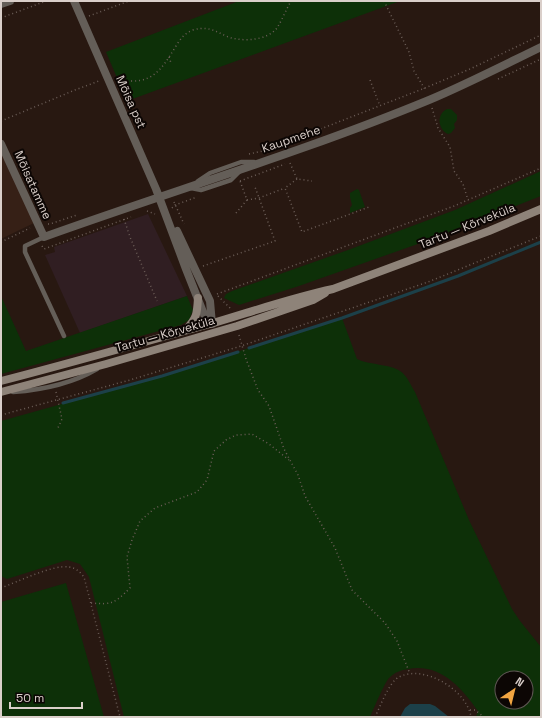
<svg xmlns="http://www.w3.org/2000/svg" width="542" height="718" viewBox="0 0 542 718" font-family="'Space Grotesk',sans-serif">
  <rect width="100%" height="100%" fill="#281811"/>
  <path fill="#301e22" d="M 148,214 L 187,296 L 80,333 L 45,255 L 55,252 L 54,247 Z"/>
  <path fill="#362016" d="M 1,152 L 34,223 L 1,239 Z"/>
  <path fill="#0d3008" fill-rule="evenodd" d="M 239,1 L 400,1 L 127,101 L 106,52 Z
    M 447,109 L 451,109 L 457,115 L 457,120 L 454,124 L 455,128 L 451,133 L 448,134 C 438,130 436,114 447,109 Z
    M 541,171 L 541,196 L 429,240 L 299,286 L 239,305 L 224,298 L 226,294 L 232,291 L 348,250 L 455,210 Z
    M 357,189 L 359,190 L 365,207 L 350,213 L 350,208 L 352,205 L 350,197 L 350,193 Z
    M 1,296 L 26,351 L 187,296 L 193,310 L 189,320 L 181,325 L 1,374 Z
    M 342,318 L 357,359 C 369,365 390,364 400,371 C 407,375 411,386 415,392 L 469,520 L 512,609 L 520,621 L 541,647 L 541,717 L 476,717 L 478,711 C 461,687 440,663 408,669 C 401,670 395,672 389,678 C 384,684 374,708 370,717 L 124,717 L 89,577 L 80,564 L 67,560 L 7,579 L 1,576 L 1,421 L 162,376 ZM 502,678 L 526,678 L 526,702 L 502,702 Z
    M 66,583 L 104,717 L 1,717 L 1,602 Z"/>
  <path fill="#1c4049" d="M 410,704 L 430,704 L 435,706 L 449,717 L 400,717 L 405,708 Z"/>
  <g fill="none" stroke-linecap="round" stroke-linejoin="round">
    <path stroke="#1c4049" stroke-width="3" d="M 249,348 L 342,318 L 458,276 L 541,242
      M 63,403 L 162,376 L 238,352"/>
    <path stroke="#6c5e58" stroke-width="1.5" stroke-dasharray="1 3" stroke-linecap="butt" d="M 341,1 L 342,3
      M 384,1 L 409,52 L 414,71 L 426,91
      M 89,16 L 129,1
      M 1,18 L 46,1
      M 169,57 L 171,63
      M 498,79 L 541,59
      M 119,80 C 152,85 160,72 176,46 C 180,39 185,33 193,30 C 214,24 220,37 237,39 C 250,41 268,39 277,28 C 282,20 286,10 291,1
      M 370,80 L 380,106
      M 432,108 L 438,128 L 450,147 L 454,171 L 463,184 L 468,200
      M 1,121 L 75,90 L 99,81
      M 249,154 L 267,150 L 425,88 L 470,69 L 541,35
      M 290,163 L 297,179 L 312,181
      M 297,179 L 285,188 L 302,232 L 369,207
      M 240,181 L 285,164
      M 247,200 L 259,198 L 285,188
      M 174,202 L 184,224
      M 172,208 L 175,205 L 197,197
      M 147,211 L 155,214
      M 236,213 L 247,200 L 240,181
      M 124,219 L 130,237 L 157,301
      M 48,224 L 50,224 L 77,215
      M 1,242 L 30,228
      M 42,246 L 44,249 L 131,217
      M 203,266 L 275,241 L 255,187
      M 217,294 L 454,206 L 541,168
      M 218,296 L 231,309
      M 239,335 L 246,359 L 258,390 L 269,406 L 284,449 L 298,475 L 305,496 L 335,548 L 352,590 L 385,623 L 397,641 L 410,674
      M 56,392 L 62,419 L 57,430
      M 1,415 L 130,380 L 241,346 L 428,282 L 541,236
      M 1,588 C 17,582 54,564 69,567 C 76,568 80,572 84,577 L 120,717
      M 91,603 C 112,605 115,603 130,588 L 127,557 L 132,540 L 140,521 L 155,508 L 197,492 L 207,480 L 214,451 L 226,440 L 236,435 L 252,434 L 269,444 L 289,460
      M 1,708 L 2,709
      M 470,710 L 475,710 L 484,717
      M 375,717 C 380,707 389,682 399,677 C 424,664 467,690 471,717"/>
    <path stroke="#645e58" stroke-width="4.5" d="M 198,181 L 210,173 L 241,162 L 254,162
      M 191,188 L 201,190 L 231,180 L 239,172
      M 44,237 L 25,246 L 25,252 L 64,336
      M 13,392 C 41,390 73,383 97,369"/>
    <path stroke="#645e58" stroke-width="8" d="M 74,1 L 156,189 L 186,269 L 205,317 L 211,323
      M 1,4 L 10,1
      M 1,144 L 44,237 C 172,191 303,152 429,100 C 467,84 504,65 541,47
      M 177,231 L 210,301 L 212,324"/>
    <path stroke="#8e8379" stroke-width="8" d="M 186,330 C 197,317 197,315 198,298
      M 1,381 C 71,363 140,343 210,324 C 251,312 291,298 333,289 L 489,231 L 541,209
      M 1,392 L 106,364 L 237,326 L 313,300 L 325,293"/>
  </g>
  <g text-anchor="middle" dominant-baseline="central" stroke-width="4" stroke-linejoin="round" paint-order="stroke">
    <g font-size="12" fill="#dacfca" stroke="#0c0604">
      <text transform="translate(131 102) rotate(66)">Mõisa pst</text>
      <text transform="translate(291 139) rotate(-19)">Kaupmehe</text>
      <text transform="translate(33 185) rotate(66)">Mõisatamme</text>
      <text transform="translate(467 226) rotate(-22)">Tartu — Kõrveküla</text>
      <text transform="translate(165 334) rotate(-16)">Tartu — Kõrveküla</text>
    </g>
  </g>
  <rect width="542" height="718" fill="none" stroke="#dacfca" stroke-width="4"/>
  <g transform="translate(514 690) rotate(35)"><circle r="19" fill="#0c0604" stroke="#5e5653"/>
  <path d="M0-3L7 15L0 10L-7 15Z" fill="#f2a541"/>
  <text y="-6" font-size="11" font-weight="bold" text-anchor="middle" fill="#dacfca">N</text>
  </g>
  <path d="M10 702v6h72v-6" fill="none" stroke="#dacfca" stroke-width="2"/>
  <text x="16" y="702" font-size="12" fill="#dacfca" stroke="#0c0604" stroke-width="3" paint-order="stroke">50 m</text>
</svg>
